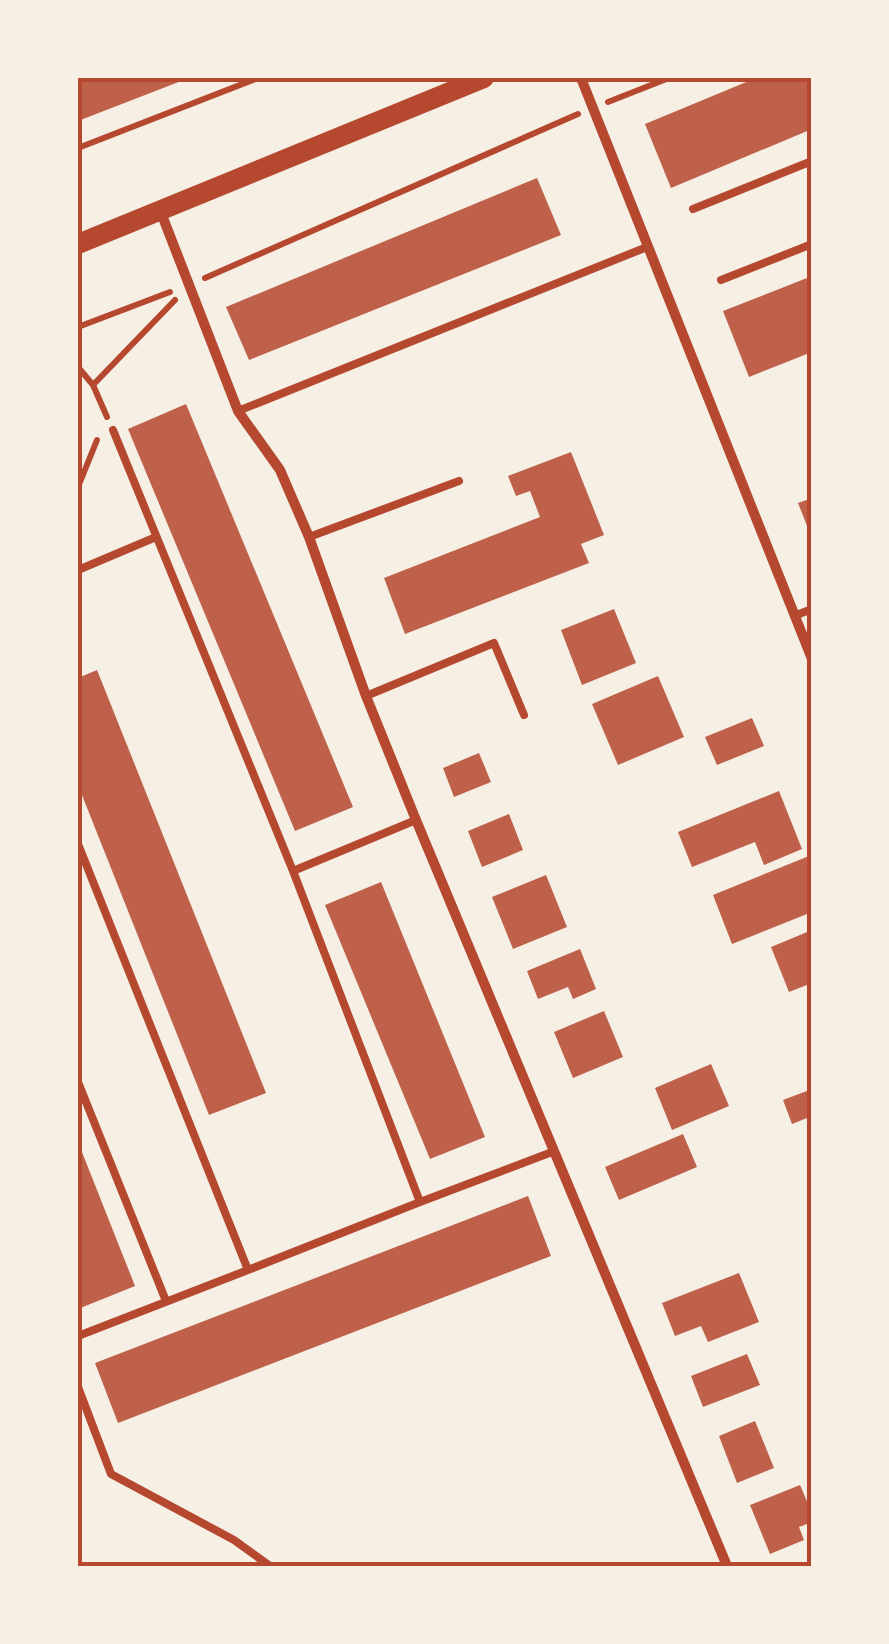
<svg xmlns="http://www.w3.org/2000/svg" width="889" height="1644" viewBox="0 0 889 1644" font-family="'Source Sans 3',sans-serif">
  <rect width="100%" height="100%" fill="#f6efe4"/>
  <path fill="#bf614a" d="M 78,78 L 189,78 L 78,121 Z
    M 756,78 L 812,78 L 812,129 L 671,188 L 645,124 Z
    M 537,178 L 561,235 L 249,360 L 226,307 Z
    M 812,276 L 812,352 L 749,377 L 723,311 Z
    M 186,404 L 353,807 L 295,831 L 128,429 Z
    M 571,452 L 604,535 L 581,544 L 589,563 L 405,634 L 384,578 L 540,517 L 530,491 L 516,496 L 508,476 Z
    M 812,498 L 812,536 L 811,536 L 798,503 Z
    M 614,609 L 636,663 L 582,685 L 561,630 Z
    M 97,670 L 266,1093 L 209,1115 L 78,785 L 78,678 Z
    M 658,676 L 684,737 L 618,765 L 592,704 Z
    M 752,718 L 764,746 L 717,765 L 705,737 Z
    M 479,753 L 491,782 L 454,797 L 443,768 Z
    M 779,791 L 802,849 L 764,865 L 755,842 L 692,867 L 678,832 Z
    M 509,814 L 523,850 L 482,867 L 468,831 Z
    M 809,856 L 812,912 L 732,944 L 713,895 Z
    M 546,875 L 567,927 L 513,949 L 492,897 Z
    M 381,882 L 485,1137 L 430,1159 L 325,905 Z
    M 812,930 L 812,983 L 789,992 L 771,947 Z
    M 580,949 L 596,989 L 573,999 L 568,987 L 538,999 L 527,971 Z
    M 604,1011 L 623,1057 L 573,1078 L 554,1032 Z
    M 711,1064 L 729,1106 L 672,1130 L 655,1088 Z
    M 812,1089 L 812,1116 L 792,1124 L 783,1100 Z
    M 683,1134 L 697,1167 L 619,1200 L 605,1167 Z
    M 78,1142 L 135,1286 L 78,1309 Z
    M 528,1196 L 551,1256 L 118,1423 L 95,1363 Z
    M 739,1273 L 759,1322 L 708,1342 L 701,1326 L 675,1336 L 662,1303 Z
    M 747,1354 L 760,1385 L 703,1407 L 691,1376 Z
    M 755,1421 L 774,1468 L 737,1483 L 719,1436 Z
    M 800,1485 L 812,1513 L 812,1522 L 799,1527 L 804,1540 L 770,1554 L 750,1505 Z"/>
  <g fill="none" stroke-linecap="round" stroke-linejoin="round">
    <path stroke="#b5482f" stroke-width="6" d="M 608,102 L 669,78
      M 78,148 L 258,78
      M 205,278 L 578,114
      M 78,327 L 170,292
      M 78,367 L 93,385 L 107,417
      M 93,385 L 175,300
      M 78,487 L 97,440"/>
    <path stroke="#b5482f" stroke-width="8" d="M 693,209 L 812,161
      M 721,280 L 812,244
      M 238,411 L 647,247
      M 113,430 L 293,871 L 416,820
      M 309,537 L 459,481
      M 78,570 L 156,537
      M 794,616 L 812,609
      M 366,696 L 494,643 L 524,715
      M 78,844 L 248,1270 L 420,1202
      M 293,871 L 420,1202 L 552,1152
      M 78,1082 L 166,1301
      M 78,1336 L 248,1270
      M 78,1387 L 111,1474 L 234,1540 L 270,1566"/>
    <path stroke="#b5482f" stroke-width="10" d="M 581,78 L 812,659
      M 160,210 L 238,411 L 280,470 L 309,537 L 366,696 L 416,820 L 727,1566"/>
    <path stroke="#b5482f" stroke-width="20" d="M 78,244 L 484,78"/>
  </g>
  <rect width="889" height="1644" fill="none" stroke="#f6efe4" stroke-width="160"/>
  <rect x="80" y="80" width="729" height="1484" fill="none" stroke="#b5482f" stroke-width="4"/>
</svg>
